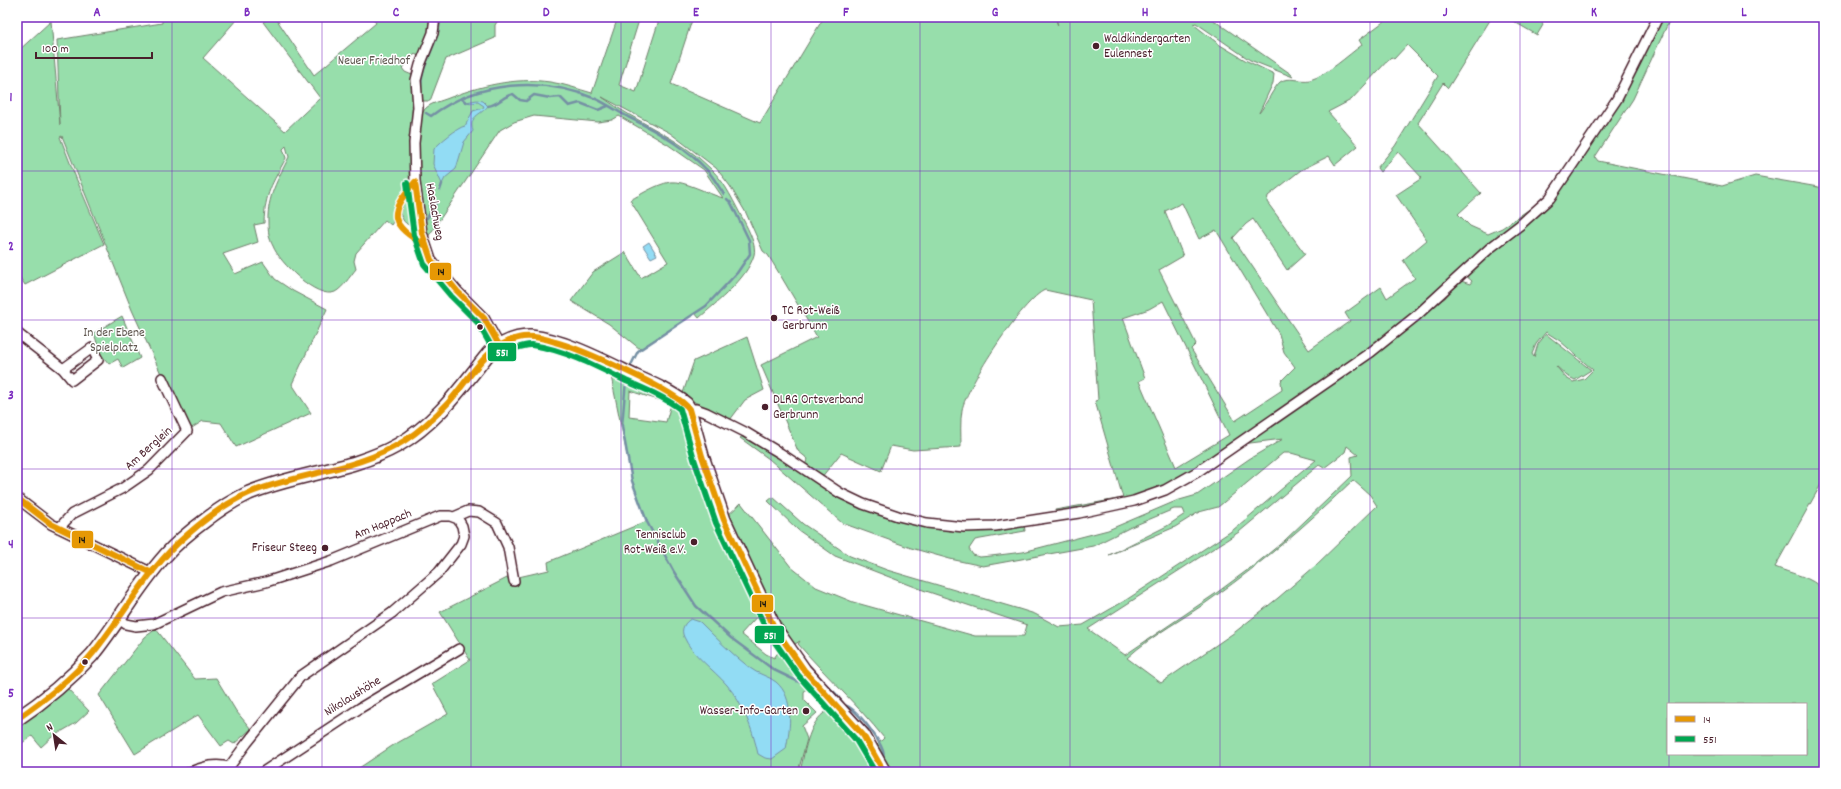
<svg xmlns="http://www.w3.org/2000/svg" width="1841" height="789" viewBox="0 0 1841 789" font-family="Dekko,sans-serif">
  <rect width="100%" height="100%" fill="#fff"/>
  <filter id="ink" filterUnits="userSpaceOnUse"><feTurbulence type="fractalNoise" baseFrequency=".025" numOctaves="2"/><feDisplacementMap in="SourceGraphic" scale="8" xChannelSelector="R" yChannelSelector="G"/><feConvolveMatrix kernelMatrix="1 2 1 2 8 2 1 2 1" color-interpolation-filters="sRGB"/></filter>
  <g filter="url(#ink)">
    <path fill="#97deab" stroke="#707e6b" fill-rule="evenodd" d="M 162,17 L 232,17 L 237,19 L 203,58 L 285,131 L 320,98 L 263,22 L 271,17 L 275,17 L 314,75 L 376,23 L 372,17 L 431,17 L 430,32 L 420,57 L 415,54 L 402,68 L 405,72 L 412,75 L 413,111 L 412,181 C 401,193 391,204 393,222 L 391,225 L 385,220 L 356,253 L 354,261 L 356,269 C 350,276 343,288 335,292 C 317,300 279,262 273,246 C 269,239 268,231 268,222 C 267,197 278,179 289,157 L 286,146 L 283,149 L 286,158 C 272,184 265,193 264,223 L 254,225 L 258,242 L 223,254 L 235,274 L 263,262 L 275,279 L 293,291 L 327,309 L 292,384 L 311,413 L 236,447 L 221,423 L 203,421 L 187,431 L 132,310 L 62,136 L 60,137 L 76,178 L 104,244 L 25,285 L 17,273 L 17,52 L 51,21 L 60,125 L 57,40 L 162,23 Z
      M 437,17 L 500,17 L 495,25 L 495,38 L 446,59 L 430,101 L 421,101 L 421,70 Z
      M 618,17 L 640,17 L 619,85 L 636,92 L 660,17 L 693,17 L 671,84 L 760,123 L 824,17 L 1055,17 L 1058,26 L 1056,17 L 1209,17 L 1291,74 L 1293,77 L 1250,60 L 1196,23 L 1193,24 L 1220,45 L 1245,60 L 1274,74 L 1273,83 L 1259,113 C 1266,105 1274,87 1280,82 C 1288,76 1300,82 1310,80 C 1327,75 1348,55 1362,45 L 1359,40 L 1390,17 L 1492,17 L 1448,88 L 1443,83 L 1418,123 L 1481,193 L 1458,214 L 1470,226 L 1488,234 L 1502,228 L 1531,208 L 1534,210 L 1483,251 L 1378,343 L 1182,477 L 1136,499 L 1058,513 L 1055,510 L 1123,498 L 1095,401 L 1098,400 L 1091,300 L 1045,290 C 1024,298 966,386 962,410 C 960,421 961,435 961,447 L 913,450 L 891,446 L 881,471 L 841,453 L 821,478 L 804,466 L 808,459 L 798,451 L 761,365 L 817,337 L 782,278 L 768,255 L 763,251 L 746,213 L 730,186 L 716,168 L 670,133 L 602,97 C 637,123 681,138 711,169 C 726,183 734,203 744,221 C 748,229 757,246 754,255 C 747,279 717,302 699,318 L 695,313 L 640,349 L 609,324 L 571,301 L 593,272 L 625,252 L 641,278 L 668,262 L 630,200 C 642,194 655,185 670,182 C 684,180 708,194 723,198 L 704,170 L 667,144 L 619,116 L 612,120 L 598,122 L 534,116 L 514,122 L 500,130 L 428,237 L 425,226 C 421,197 410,138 423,112 C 427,104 438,102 446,99 C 479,86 515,77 550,82 C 564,84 578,89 592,93 ZM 1407,45 L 1438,76 L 1395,146 L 1377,168 L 1380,172 L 1398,152 L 1422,178 L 1396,195 L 1427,240 L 1403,260 L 1415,278 L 1387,298 L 1381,287 L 1345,313 L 1350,321 L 1309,350 L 1233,238 L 1246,224 L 1253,219 L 1287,270 L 1305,254 L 1267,202 L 1268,196 L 1301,170 L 1329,156 L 1335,165 L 1358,146 L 1328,112 L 1351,100 L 1391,57 L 1394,59 ZM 1182,203 L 1199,239 L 1216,230 L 1279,334 L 1284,352 L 1295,367 L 1281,381 L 1282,390 L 1235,421 L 1191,349 L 1196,344 L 1159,270 L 1183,256 L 1165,211 ZM 1163,301 L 1229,435 L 1176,467 L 1139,381 L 1145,378 L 1123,318 L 1149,309 Z
      M 1506,17 L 1541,17 L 1543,25 L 1537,35 Z
      M 1661,17 L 1671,17 L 1633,99 L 1595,157 L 1598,161 L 1722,186 L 1755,176 L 1824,188 L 1824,479 L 1775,567 C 1791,574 1812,576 1824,591 L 1824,772 L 888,772 L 875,747 L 884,738 C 858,705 826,676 798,644 L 800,641 L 790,647 L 726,517 L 741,503 L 791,567 L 816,587 L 853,602 L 975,636 L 1024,636 L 1027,625 L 923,590 L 835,556 L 798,530 L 768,501 L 773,497 L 803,524 L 850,556 L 887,570 L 1019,609 L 1035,614 L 1059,627 L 1083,625 L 1126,600 L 1233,530 L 1316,460 L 1291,453 L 1283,453 L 1218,507 L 1199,512 L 1175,527 L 1109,555 L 1167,526 L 1185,514 L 1183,509 L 1174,509 L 1131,527 L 1093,546 L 983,566 L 950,559 L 911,548 L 842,523 L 769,459 L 740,438 L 743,436 L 764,446 L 820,484 L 921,525 L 1024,524 L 1025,531 L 975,540 L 969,549 L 973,555 L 980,557 L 991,556 L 1023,552 L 1108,530 L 1176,501 L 1197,495 L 1249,459 L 1283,439 L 1242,444 L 1429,308 L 1445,298 L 1457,283 L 1461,281 L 1470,284 L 1472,281 L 1466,276 L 1493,249 L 1529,223 L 1561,185 ZM 1546,332 L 1560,341 L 1593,370 L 1584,379 L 1573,382 L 1566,378 L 1556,366 L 1567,376 L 1575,380 L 1591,370 L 1546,334 L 1538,344 L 1534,357 L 1532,354 L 1536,344 ZM 1347,446 L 1358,455 L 1351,457 L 1352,476 L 1284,541 L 1257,563 L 1215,594 L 1125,655 L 1088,629 L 1239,532 L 1319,465 L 1324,468 L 1345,452 ZM 1353,480 L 1370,495 L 1377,506 L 1314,567 L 1278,598 L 1235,632 L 1161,683 L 1127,658 C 1153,634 1186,618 1214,597 C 1264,562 1309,522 1353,480 ZM 1668,704 L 1806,704 L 1806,754 L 1668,754 Z
      M 409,200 L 415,204 L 417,221 L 412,226 C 405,225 402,219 400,213 L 404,202 Z
      M 122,316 L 140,358 L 123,368 L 118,359 L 109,364 L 100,353 L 94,333 Z
      M 747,337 L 764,390 L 745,400 L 730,420 L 685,397 L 683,393 L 694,361 Z
      M 612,371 C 632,380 671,397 684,414 L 712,511 L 760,613 L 741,634 L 766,654 L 774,658 L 782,647 L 809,684 L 804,692 L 804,700 L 817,713 L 802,726 L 807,739 L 798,772 L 353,772 L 392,746 L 448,714 L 432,684 L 470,660 L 440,612 L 513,575 L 514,578 L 549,570 L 548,562 L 647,521 L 632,480 L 611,376 ZM 630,391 L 671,404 L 666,422 L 629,417 Z
      M 156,629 L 195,679 L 216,678 L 236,711 L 251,729 L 234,744 L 229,741 L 221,746 L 198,715 L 135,754 L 99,695 L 145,637 Z
      M 67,688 L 89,711 L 76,723 L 52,737 L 41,747 L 32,736 L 22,743 L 17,736 L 17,728 Z
      M 832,709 C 851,730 864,746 876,772 L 800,772 C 805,751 809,716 832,709 Z"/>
    <path fill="#92dcf4" stroke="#7590a4" d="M 477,100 L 483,101 L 488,106 C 481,115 468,116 473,131 L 464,142 L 456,169 L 445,178 L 442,184 L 433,164 L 434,149 C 439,143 458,127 465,126 L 473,111 L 483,108 L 484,106 L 478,102 L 472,103 L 466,102 Z
      M 649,242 L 657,255 L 651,258 L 643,246 Z
      M 691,619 L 700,622 C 716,638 732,654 750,668 C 757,674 769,676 776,682 C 795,698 790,728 786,749 L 772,759 L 765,758 L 758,754 C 753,730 743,704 727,685 C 714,670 691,654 684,637 C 680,629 685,622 691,619 Z"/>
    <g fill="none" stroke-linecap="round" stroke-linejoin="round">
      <path stroke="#7590a4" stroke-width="2.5" d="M 421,89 C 420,64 440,43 440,17
        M 462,99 L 466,102
        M 488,106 C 498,105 503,96 513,94 L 520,100 L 526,101 L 534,95 L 550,98 L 560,97 L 569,106 L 580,103 L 598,110 L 608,106
        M 426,113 L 431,116 C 477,81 542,76 596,99 C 607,104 617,111 628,117 C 653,129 686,148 706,169 C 713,176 718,186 724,194
        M 440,190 L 442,184
        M 427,218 L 436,203
        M 630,367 L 638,351 L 706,306 L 737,273 L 750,254 L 749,240 L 731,203 L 727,199
        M 626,380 L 622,426 L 632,481 L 647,522 L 674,572 L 696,606 L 731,638 L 774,670 L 801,683
        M 825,684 L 836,694 L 844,705 C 856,707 879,739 883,751 C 884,754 883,757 884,760"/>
      <g stroke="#4a1f2b" stroke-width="12">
        <path id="street" d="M 435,17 L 433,33 L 420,65 L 416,80 L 418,107 L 414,143 L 415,182 L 422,233 L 431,260 L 457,291 L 484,318 L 499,345
          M 17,333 L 63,369 L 72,380 L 98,360 L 92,348 L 63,369
          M 689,409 L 696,409 L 707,413 L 745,432 L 780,453 L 840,493 L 863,504 L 898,516 L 927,523 L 964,527 L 995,526 L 1079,513 L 1134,501 L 1165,490 L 1197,472 L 1371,352 L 1416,316 L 1490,248 L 1520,225 L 1550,198 L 1617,99 L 1658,17
          M 17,498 L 51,524 L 152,573
          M 454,517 L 468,511 L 479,512 L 497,523 L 508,547 L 514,581
          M 59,528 L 72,514 L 123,488 L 149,470 L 187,431 L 162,378
          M 119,619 L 126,624 L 136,626 L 154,624 L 221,592 L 266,582 L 331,561 L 440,516 L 450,516 L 458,519 L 462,526 L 464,536 L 461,544 L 439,572 L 392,613 L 301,676 L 247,743 L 229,767 L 227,772
          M 190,772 C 204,767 214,763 229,767
          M 263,772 L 360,708 L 459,649"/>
      </g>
      <g stroke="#4a1f2b" stroke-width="16">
        <path id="secondary" d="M 17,719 C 44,701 70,679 92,655 C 118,623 138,586 165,556 C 177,542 192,530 207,519 C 220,509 234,500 249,493 C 297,473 352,471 398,445 C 437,423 462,386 489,353 C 501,344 515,336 531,337 C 564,340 605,362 634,376 C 652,384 671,392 686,404 L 689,409 L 702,456 L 724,520 L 774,627 L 804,670 L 863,735 L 884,772"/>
      </g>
      <use href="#street" stroke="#fff" stroke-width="9"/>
      <use href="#secondary" stroke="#fff" stroke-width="13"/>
      <g stroke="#fff" stroke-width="9">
        <path id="bus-1" d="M 415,182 L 422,233 L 431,260 L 457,291 L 484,318 L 499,345
          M 415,182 C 386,214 390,225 426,246
          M 17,498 L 51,524 L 152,573
          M 17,719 C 44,700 72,679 93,653 C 125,614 148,568 187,535 C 205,519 226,503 249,493 C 300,472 357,471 404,441 C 421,430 435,417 448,403 C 469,380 486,345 518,338 C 530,335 543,338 555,342 C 578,348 678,391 689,409 L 702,456 L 724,520 L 774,627 L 804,670 L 863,735 L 884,772"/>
      </g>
      <g stroke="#fff" stroke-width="9">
        <path id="bus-2" d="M 407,183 L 414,235 L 424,264 L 451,296 L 478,323 L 494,351 C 503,356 520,344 532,345 C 565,350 596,366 626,381 C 645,389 664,397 680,409 L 694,459 L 716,523 L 767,631 L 798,675 L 856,740 L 875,772"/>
      </g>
      <use href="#bus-1" stroke="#e69804" stroke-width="6"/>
      <use href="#bus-2" stroke="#00a651" stroke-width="6"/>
    </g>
  </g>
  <path fill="none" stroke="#7b2cbf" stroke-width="1" stroke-opacity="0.55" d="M 172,17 L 172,772M 322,17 L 322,772M 471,17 L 471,772M 621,17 L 621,772M 771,17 L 771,772M 920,17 L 920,772M 1070,17 L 1070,772M 1220,17 L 1220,772M 1370,17 L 1370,772M 1520,17 L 1520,772M 1669,17 L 1669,704M 17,171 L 1824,171M 17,320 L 1824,320M 17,469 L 1824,469M 17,618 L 1824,618M 1669,754 L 1669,772"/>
  <g fill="#4a1f2b" stroke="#fff" stroke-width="1.5">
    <circle cx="1096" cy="46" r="4"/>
    <circle cx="774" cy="318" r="4"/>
    <circle cx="480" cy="327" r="3.5"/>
    <circle cx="765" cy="407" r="4"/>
    <circle cx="694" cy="542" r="4"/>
    <circle cx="325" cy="548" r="4"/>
    <circle cx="85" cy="662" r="3.5"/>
    <circle cx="806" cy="711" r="4"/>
  </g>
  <g text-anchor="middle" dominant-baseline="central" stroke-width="3" stroke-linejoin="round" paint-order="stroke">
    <g font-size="13" fill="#4a1f2b" stroke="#fff" text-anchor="start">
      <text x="1104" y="39">Waldkindergarten<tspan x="1104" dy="15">Eulennest</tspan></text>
      <text x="782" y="311">TC Rot-Weiß<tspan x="782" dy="15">Gerbrunn</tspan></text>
      <text x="773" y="400">DLRG Ortsverband<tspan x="773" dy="15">Gerbrunn</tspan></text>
      <text x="686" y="535" text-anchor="end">Tennisclub<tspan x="686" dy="15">Rot-Weiß e.V.</tspan></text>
      <text x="317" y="548" text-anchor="end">Friseur Steeg</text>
      <text x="798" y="711" text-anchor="end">Wasser-Info-Garten</text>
    </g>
    <g font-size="13" fill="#615851" stroke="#fff">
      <text x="374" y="61">Neuer Friedhof</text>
      <text x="114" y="333">In der Ebene<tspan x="114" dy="15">Spielplatz</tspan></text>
    </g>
    <g font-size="13" fill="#4a1f2b" stroke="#fff">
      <text transform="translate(434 212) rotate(80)">Haslachweg</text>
      <text transform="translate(149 449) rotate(-42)">Am Berglein</text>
      <text transform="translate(383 525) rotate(-22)">Am Happach</text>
      <text transform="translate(353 697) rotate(-32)">Nikolaushöhe</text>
    </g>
  </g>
  <g stroke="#fff" stroke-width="1.5">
    <rect x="429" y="262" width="23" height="19" rx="4" fill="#e69804"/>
    <rect x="487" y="342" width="30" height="20" rx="4" fill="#00a651"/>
    <rect x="71" y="530" width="23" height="19" rx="4" fill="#e69804"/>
    <rect x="751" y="594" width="23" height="19" rx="4" fill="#e69804"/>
    <rect x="754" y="625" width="31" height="19" rx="4" fill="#00a651"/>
  </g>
  <g font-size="11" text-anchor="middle" font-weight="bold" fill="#fff">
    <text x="502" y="356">551</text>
    <text x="770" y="639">551</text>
  </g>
  <g font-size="11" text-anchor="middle" font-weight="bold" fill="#111">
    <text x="441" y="275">14</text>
    <text x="82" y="543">14</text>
    <text x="763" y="607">14</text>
  </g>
  <rect width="1841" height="789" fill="none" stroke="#fff" stroke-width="44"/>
  <rect x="1667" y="703" width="140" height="52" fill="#ffffff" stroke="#b7a5aa"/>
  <rect x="1675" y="716" width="20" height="6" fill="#e69804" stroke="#b7a5aa"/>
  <text x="1703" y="723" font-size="12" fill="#4a1f2b">14</text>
  <rect x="1675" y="736" width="20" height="6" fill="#00a651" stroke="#b7a5aa"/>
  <text x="1703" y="743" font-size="12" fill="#4a1f2b">551</text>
  <g transform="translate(54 735) rotate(330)" stroke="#ffffff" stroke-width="3" paint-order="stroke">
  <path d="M0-3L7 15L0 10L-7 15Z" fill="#4a1f2b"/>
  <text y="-6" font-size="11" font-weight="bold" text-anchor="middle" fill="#4a1f2b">N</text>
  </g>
  <path d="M36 52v6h116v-6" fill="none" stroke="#4a1f2b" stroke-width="2"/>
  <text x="42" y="52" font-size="12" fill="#4a1f2b" stroke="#ffffff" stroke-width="3" paint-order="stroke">100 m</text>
  <rect x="22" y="22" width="1797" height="745" fill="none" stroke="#7b2cbf" stroke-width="1.5"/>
  <g font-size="13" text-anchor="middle" font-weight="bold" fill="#7b2cbf">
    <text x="97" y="16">A</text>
    <text x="247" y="16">B</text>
    <text x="396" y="16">C</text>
    <text x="546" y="16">D</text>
    <text x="696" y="16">E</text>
    <text x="846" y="16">F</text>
    <text x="995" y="16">G</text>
    <text x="1145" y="16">H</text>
    <text x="1295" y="16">I</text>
    <text x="1445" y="16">J</text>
    <text x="1594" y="16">K</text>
    <text x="1744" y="16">L</text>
    <text x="11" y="101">1</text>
    <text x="11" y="250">2</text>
    <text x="11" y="399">3</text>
    <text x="11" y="548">4</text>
    <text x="11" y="697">5</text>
  </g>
</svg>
